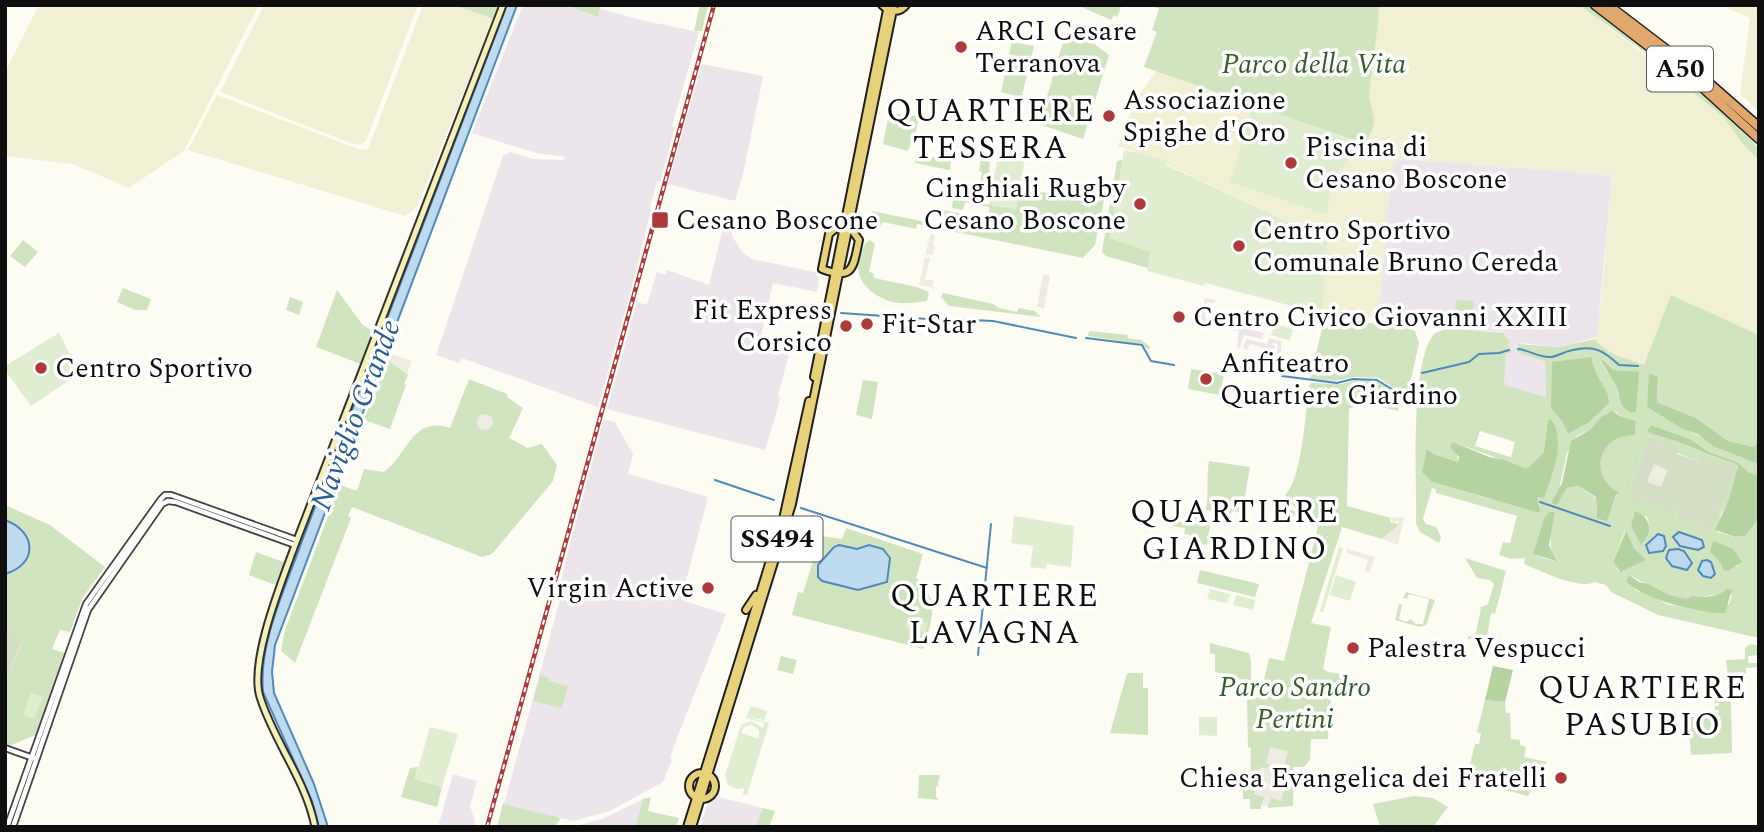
<svg xmlns="http://www.w3.org/2000/svg" width="1764" height="832" viewBox="0 0 1764 832" font-family="Spectral,serif">
  <rect width="100%" height="100%" fill="#fdfcf3"/>
  <path fill="#ece5ec" d="M 523,5 L 565,5 L 598,17 L 601,9 L 645,21 L 699,32 L 672,126 L 675,127 L 660,182 L 657,182 L 650,207 L 651,210 L 630,294 L 598,407 L 462,358 L 459,363 L 436,355 L 503,156 L 510,152 L 533,159 L 564,160 L 565,157 L 536,153 L 472,133 Z
    M 702,64 L 763,76 L 743,174 L 735,201 L 668,184 Z
    M 1403,159 L 1612,175 L 1597,337 L 1558,347 L 1520,343 L 1518,352 L 1545,362 L 1546,398 L 1503,385 L 1506,352 L 1510,340 L 1506,335 L 1500,332 L 1448,328 L 1449,323 L 1379,317 L 1390,174 L 1395,162 Z
    M 727,212 L 734,222 L 732,236 L 742,252 L 752,259 L 815,272 L 819,280 L 817,292 L 773,283 L 759,345 L 789,353 L 778,396 L 780,398 L 778,407 L 765,450 L 607,409 L 637,302 L 647,305 L 657,272 L 666,275 L 667,270 L 709,285 Z
    M 1205,298 L 1215,300 L 1214,303 L 1207,302 L 1205,318 L 1264,333 L 1262,339 L 1244,335 L 1240,348 L 1237,347 L 1239,331 L 1201,320 Z
    M 1269,338 L 1282,341 L 1278,374 L 1234,363 L 1235,359 L 1275,369 L 1278,344 L 1273,343 L 1272,345 L 1275,346 L 1274,354 L 1268,353 L 1268,349 L 1250,344 L 1247,350 L 1243,348 L 1246,339 L 1267,344 Z
    M 604,419 L 615,422 L 633,454 L 628,474 L 708,497 L 681,600 L 726,614 L 677,738 L 670,758 L 672,760 L 663,782 L 610,811 L 573,821 L 504,804 L 552,629 L 562,591 L 559,590 L 566,559 Z
    M 453,774 L 477,781 L 470,806 L 475,821 L 474,827 L 438,827 Z
    M 719,797 L 763,808 L 755,827 L 700,827 L 709,799 Z
    M 643,799 L 635,827 L 572,827 L 602,819 Z"/>
  <path fill="#f1f0d5" d="M 39,5 L 259,5 L 184,151 L 129,188 L 72,164 L 5,156 L 5,72 Z
    M 264,5 L 418,5 L 366,141 L 360,145 L 350,143 L 220,92 Z
    M 423,5 L 461,5 L 461,7 L 494,19 L 416,208 L 405,216 L 188,150 L 217,95 L 361,150 L 368,149 Z
    M 1349,5 L 1579,5 L 1679,80 L 1730,124 L 1744,145 L 1759,160 L 1759,335 L 1748,331 L 1644,366 L 1624,360 L 1601,347 L 1595,339 L 1597,337 L 1604,270 L 1612,175 L 1403,159 L 1395,162 L 1390,174 L 1379,317 L 1322,316 L 1328,240 L 1166,164 L 1166,160 L 1142,155 L 1118,146 L 1134,103 L 1156,71 L 1144,67 L 1157,32 Z
    M 1720,5 L 1759,5 L 1759,112 L 1740,94 L 1750,18 Z"/>
  <path fill="#d1e4c0" fill-rule="evenodd" d="M 461,5 L 500,5 L 494,19 L 460,7 Z
    M 565,5 L 601,5 L 598,17 Z
    M 700,5 L 708,5 L 702,31 L 694,31 Z
    M 1077,5 L 1122,5 L 1117,17 L 1114,15 L 1111,20 Z
    M 1150,5 L 1378,5 L 1379,15 L 1369,95 L 1374,120 L 1372,131 L 1365,144 L 1144,67 L 1157,32 L 1152,30 L 1159,9 Z
    M 1579,5 L 1586,5 C 1647,49 1707,94 1759,148 L 1759,160 L 1744,145 L 1724,118 L 1647,54 Z
    M 1068,38 L 1093,43 L 1109,55 L 1083,139 L 1039,124 L 1063,42 Z
    M 1012,42 L 1034,46 L 1021,100 L 1013,98 L 1013,95 L 1001,92 L 1009,57 L 1022,58 L 1009,54 Z
    M 889,113 L 919,116 L 914,141 L 911,142 L 908,151 L 883,144 Z
    M 917,154 L 951,161 L 950,170 L 915,163 Z
    M 981,159 L 990,161 L 989,169 L 991,174 L 987,198 L 983,200 L 954,195 L 956,181 L 960,182 L 959,189 L 966,192 L 975,191 L 975,195 L 978,195 L 982,172 L 979,171 Z
    M 1122,160 L 1122,163 L 1164,171 L 1148,268 L 1106,256 L 1102,252 L 1117,161 Z
    M 1089,186 L 1106,190 L 1095,245 L 1083,258 L 917,224 L 916,229 L 883,222 L 877,231 L 873,232 L 869,228 L 872,211 L 940,225 L 943,210 L 963,214 L 961,225 L 985,230 L 990,207 L 965,202 L 963,210 L 952,208 L 953,199 L 1016,209 L 1020,188 L 1086,200 Z
    M 23,240 L 38,252 L 25,267 L 10,256 Z
    M 870,240 L 875,244 L 869,272 L 873,273 L 874,278 L 917,287 L 929,292 L 927,301 C 918,302 908,304 899,303 C 878,301 851,282 860,259 C 862,251 863,244 870,240 Z
    M 123,288 L 151,299 L 147,310 L 135,310 L 117,302 Z
    M 337,290 L 362,324 L 373,332 L 361,364 L 316,347 Z
    M 943,293 L 993,304 L 999,308 L 1017,312 L 1019,308 L 1035,311 L 1041,317 L 949,306 L 941,297 Z
    M 1671,295 L 1759,335 L 1759,440 L 1754,447 L 1728,441 L 1696,418 L 1657,402 L 1658,378 L 1650,373 L 1647,407 L 1683,428 L 1759,464 L 1759,476 L 1749,472 L 1737,462 L 1709,452 L 1690,439 L 1651,425 L 1648,431 C 1657,437 1665,437 1675,441 C 1694,448 1713,456 1734,463 L 1738,466 L 1730,499 L 1721,514 L 1717,532 L 1735,537 L 1745,536 L 1759,518 L 1759,638 L 1658,615 L 1611,592 L 1606,585 L 1595,582 C 1579,590 1541,571 1524,564 L 1525,558 L 1511,559 L 1499,555 L 1503,542 L 1510,543 L 1517,516 L 1436,493 L 1436,489 L 1432,488 L 1423,519 L 1426,524 L 1436,527 L 1441,537 L 1439,543 L 1420,532 L 1416,523 C 1417,483 1409,360 1435,333 L 1448,328 L 1503,333 L 1510,341 L 1508,345 L 1511,348 L 1511,353 L 1506,353 L 1504,385 L 1546,397 L 1545,362 L 1517,352 L 1519,344 L 1558,347 L 1595,339 C 1607,355 1626,358 1644,365 ZM 1592,358 L 1593,368 L 1604,387 L 1604,407 L 1588,423 L 1568,434 L 1562,421 L 1551,409 ZM 1600,360 L 1604,361 L 1613,370 L 1623,371 L 1618,396 L 1617,388 ZM 1616,412 L 1622,417 L 1636,421 L 1635,434 C 1598,436 1587,473 1618,493 L 1616,494 L 1607,522 C 1593,519 1597,509 1596,498 L 1578,486 L 1567,488 L 1557,504 L 1551,503 L 1559,489 L 1567,453 L 1577,436 L 1591,429 L 1607,413 ZM 1480,431 L 1515,442 L 1511,457 L 1475,446 ZM 1649,436 L 1679,448 L 1677,453 L 1699,462 L 1702,455 L 1678,519 L 1680,514 L 1640,499 L 1643,481 L 1623,502 L 1628,494 ZM 1453,442 L 1524,468 L 1529,467 L 1544,452 L 1556,460 L 1544,497 L 1538,497 L 1540,506 L 1490,499 L 1432,482 L 1428,449 L 1434,454 L 1459,462 ZM 1555,513 C 1551,531 1548,544 1554,561 L 1537,556 L 1534,551 L 1544,518 ZM 1646,516 C 1652,525 1647,536 1641,544 L 1631,526 L 1633,522 ZM 1625,531 L 1634,548 L 1645,560 L 1619,572 L 1613,562 ZM 1654,535 L 1664,536 L 1666,544 L 1663,551 L 1652,553 L 1646,548 ZM 1733,549 L 1738,559 L 1738,566 L 1723,570 L 1720,562 ZM 1684,551 L 1692,563 L 1680,568 L 1672,566 L 1670,561 ZM 1707,560 L 1711,562 L 1715,574 L 1711,578 L 1703,576 L 1698,570 ZM 1629,575 C 1646,583 1664,597 1684,599 C 1701,600 1716,591 1732,595 L 1729,604 L 1709,612 L 1686,608 L 1667,604 L 1646,593 L 1637,591 L 1626,581 Z
    M 290,297 L 303,302 L 299,315 L 286,310 Z
    M 1456,300 L 1474,301 L 1473,312 L 1455,311 Z
    M 1332,322 L 1400,324 L 1415,331 L 1419,343 L 1408,393 L 1399,392 L 1379,378 L 1354,377 L 1335,381 L 1310,379 L 1322,329 L 1327,328 Z
    M 1089,331 L 1128,335 L 1128,338 L 1141,340 L 1150,346 L 1149,350 L 1140,344 L 1088,336 Z
    M 388,360 L 408,375 L 404,384 L 406,385 L 390,429 L 364,420 Z
    M 1191,369 L 1224,374 L 1220,395 L 1188,389 Z
    M 469,379 L 507,394 L 507,397 L 523,408 L 509,438 L 528,448 L 542,444 L 557,465 L 553,481 L 492,554 L 482,557 L 352,507 L 348,516 L 351,518 L 295,663 L 281,651 L 285,630 L 340,485 L 357,491 L 364,469 L 384,472 C 407,456 412,415 450,428 Z
    M 863,380 L 878,382 L 872,419 L 856,415 Z
    M 1356,380 L 1379,381 L 1402,396 L 1408,395 L 1408,403 L 1399,403 L 1398,411 C 1383,407 1363,402 1349,409 L 1347,506 L 1391,518 L 1390,522 L 1398,524 L 1399,521 L 1400,524 L 1382,539 L 1342,527 L 1311,623 L 1331,627 L 1323,669 L 1328,672 L 1348,675 L 1343,695 L 1331,695 L 1328,739 L 1311,739 L 1310,760 L 1304,767 L 1294,767 L 1293,806 L 1268,808 L 1268,806 L 1261,805 L 1261,809 L 1250,809 L 1250,799 L 1243,799 L 1243,790 L 1250,789 L 1251,748 L 1248,747 L 1247,700 L 1260,697 L 1269,658 L 1284,661 L 1319,522 L 1274,510 L 1277,505 L 1297,512 L 1297,510 L 1285,495 C 1303,478 1305,410 1310,383 L 1342,384 Z
    M 1209,461 L 1250,467 L 1242,513 L 1232,511 L 1231,514 L 1206,510 C 1209,493 1206,477 1209,461 Z
    M 5,505 L 50,525 L 105,567 L 83,597 L 70,632 L 60,630 L 52,649 L 65,653 L 36,735 L 6,747 L 5,682 L 23,640 L 5,631 Z
    M 1191,516 L 1211,520 L 1207,545 L 1189,541 L 1190,535 L 1184,534 L 1185,528 L 1172,526 L 1173,521 L 1186,523 L 1187,518 L 1190,519 Z
    M 846,528 L 923,554 L 916,578 C 942,601 931,621 923,649 L 792,615 L 798,592 L 803,593 L 821,536 L 842,539 Z
    M 256,552 L 284,562 L 275,585 L 249,575 Z
    M 1465,558 L 1506,571 L 1495,614 L 1491,613 L 1486,643 L 1467,638 L 1469,636 L 1475,636 L 1481,609 L 1479,608 L 1488,604 L 1494,584 L 1490,580 L 1477,578 Z
    M 1200,570 L 1259,584 L 1255,597 L 1197,583 Z
    M 1406,592 L 1435,600 L 1426,625 L 1419,627 L 1395,620 L 1399,604 L 1402,605 L 1399,619 L 1406,622 L 1411,619 L 1416,624 L 1423,624 L 1429,599 L 1409,594 L 1407,599 L 1403,598 Z
    M 1210,643 L 1249,653 L 1251,660 L 1251,682 L 1215,672 L 1215,654 L 1210,654 Z
    M 1750,644 L 1759,646 L 1759,655 L 1748,656 L 1748,663 L 1759,663 L 1759,667 L 1746,668 L 1746,677 L 1737,677 L 1737,687 L 1729,687 L 1726,660 L 1745,659 L 1745,648 Z
    M 781,656 L 797,660 L 793,674 L 777,670 Z
    M 1127,673 L 1143,673 L 1143,688 L 1148,688 L 1148,735 L 1110,733 Z
    M 540,675 L 549,678 L 549,681 L 568,686 L 562,708 L 533,701 Z
    M 1731,698 L 1732,753 L 1691,755 L 1688,717 L 1715,716 L 1715,713 L 1719,713 L 1719,710 L 1715,710 L 1715,706 L 1719,706 L 1718,703 L 1715,703 L 1714,699 Z
    M 1485,700 L 1505,702 L 1506,713 L 1510,713 L 1511,739 L 1520,740 L 1520,745 L 1526,747 L 1524,757 L 1547,762 L 1528,796 L 1466,780 L 1475,744 L 1479,744 L 1481,734 L 1477,732 Z
    M 418,767 L 415,779 L 442,787 L 437,807 L 401,797 L 410,768 Z
    M 919,775 L 940,775 L 939,781 L 937,782 L 939,784 L 936,787 L 936,797 L 939,800 L 918,798 Z
    M 1414,796 L 1433,798 L 1448,807 L 1433,827 L 1380,827 L 1373,804 Z
    M 651,797 L 648,811 L 679,818 L 676,827 L 635,827 L 643,799 Z
    M 503,803 L 504,804 L 561,818 L 554,827 L 497,827 Z
    M 763,808 L 775,811 L 769,827 L 755,827 Z"/>
  <path fill="#b5d3a1" d="M 1592,357 C 1592,376 1609,386 1609,403 L 1588,423 L 1568,434 L 1562,421 L 1551,409 L 1552,362 Z
    M 1600,359 L 1604,361 L 1613,370 L 1639,372 L 1636,412 L 1631,413 L 1622,406 L 1617,388 Z
    M 1649,373 L 1658,377 L 1657,402 L 1696,418 L 1728,441 L 1754,447 L 1759,440 L 1759,464 L 1713,446 L 1698,434 L 1683,429 L 1647,407 Z
    M 1612,411 L 1622,417 L 1636,421 L 1635,435 C 1598,434 1587,477 1620,493 L 1616,494 L 1607,522 L 1597,518 L 1596,497 L 1578,486 L 1567,488 L 1557,505 L 1551,503 L 1562,483 L 1571,441 L 1591,429 L 1601,417 Z
    M 1551,419 C 1567,442 1552,474 1544,498 L 1538,497 L 1540,513 L 1432,482 L 1422,472 L 1427,449 L 1434,454 L 1458,462 L 1459,457 L 1450,447 L 1453,442 L 1489,457 L 1505,460 L 1524,468 L 1529,467 L 1544,452 L 1548,420 Z
    M 1651,425 L 1690,439 L 1709,452 L 1737,462 L 1749,472 L 1759,476 L 1759,518 L 1745,536 L 1735,537 L 1715,530 L 1729,499 L 1738,466 L 1734,463 C 1711,456 1691,446 1669,439 C 1661,436 1655,436 1647,431 Z
    M 1635,511 C 1652,518 1653,532 1641,545 L 1631,526 Z
    M 1549,512 L 1555,512 L 1549,545 L 1556,561 L 1533,554 L 1544,518 Z
    M 1626,531 L 1634,548 L 1646,560 L 1620,572 L 1613,562 Z
    M 1713,541 L 1733,549 L 1742,562 L 1728,571 L 1723,570 L 1720,562 L 1710,552 Z
    M 1629,575 L 1639,582 L 1648,584 L 1669,595 L 1686,599 L 1692,596 C 1702,598 1719,597 1727,589 L 1732,590 L 1725,613 C 1701,614 1641,599 1626,581 Z
    M 1493,666 L 1513,670 L 1505,702 L 1485,700 Z"/>
  <path fill="#d4dec5" d="M 1649,436 L 1679,447 L 1677,454 L 1699,462 L 1702,454 L 1736,467 L 1711,532 L 1678,519 L 1679,514 L 1637,498 L 1634,506 L 1623,502 L 1626,493 L 1628,494 Z
    M 5,631 L 23,639 L 5,682 Z"/>
  <path fill="#e1edd1" fill-rule="evenodd" d="M 1253,104 L 1360,144 L 1331,181 L 1327,215 L 1230,182 Z
    M 1124,150 L 1166,160 L 1166,165 L 1328,240 L 1322,316 L 1310,315 L 1310,311 L 1205,283 L 1204,286 L 1147,271 L 1150,252 L 1109,238 Z
    M 998,156 L 1025,160 L 1016,209 L 989,205 Z
    M 1274,324 L 1293,329 L 1290,341 L 1271,335 Z
    M 59,333 L 80,373 L 31,406 L 5,370 L 5,366 Z
    M 1014,516 L 1074,526 L 1071,567 L 1047,564 L 1046,569 L 1030,567 L 1033,546 L 1011,543 Z
    M 1339,547 L 1343,548 L 1323,612 L 1320,611 Z
    M 1336,575 L 1356,582 L 1350,601 L 1330,595 Z
    M 1210,589 L 1230,594 L 1227,603 L 1207,599 Z
    M 1236,595 L 1255,600 L 1253,610 L 1233,605 Z
    M 908,618 L 928,623 L 925,633 L 905,628 Z
    M 31,693 L 43,697 L 34,719 L 23,715 Z
    M 751,706 L 767,711 L 764,720 L 748,717 L 769,723 L 747,795 L 743,794 L 744,788 L 736,789 L 728,785 L 725,775 L 741,725 L 751,721 L 763,728 L 764,723 L 746,718 ZM 752,725 L 759,730 L 759,739 L 741,733 L 744,727 Z
    M 1199,717 L 1217,717 L 1217,736 L 1199,735 Z
    M 430,727 L 458,734 L 442,787 L 415,779 Z"/>
  <path fill="#eeebe1" d="M 930,234 L 935,235 L 933,245 L 935,246 L 933,255 L 926,254 L 926,258 L 930,258 L 925,280 L 934,280 L 933,286 L 935,288 L 919,285 Z
    M 1043,274 L 1050,276 L 1044,309 L 1037,307 Z
    M 390,353 L 412,361 L 407,374 L 388,360 Z
    M477 422a8 8 0 1 1 16 0a8 8 0 1 1-16 0Z
    M 1654,464 L 1668,470 L 1661,487 L 1647,482 Z
    M 1404,517 L 1398,545 L 1382,539 L 1400,524 L 1397,520 L 1396,523 L 1393,522 L 1391,518 Z
    M 1348,545 L 1348,549 L 1375,557 L 1370,572 L 1376,575 L 1365,571 L 1368,560 L 1346,553 Z
    M 1270,747 L 1288,751 L 1284,768 L 1279,767 L 1278,771 L 1288,774 L 1281,801 L 1271,798 L 1268,806 L 1261,805 L 1264,797 L 1254,794 L 1260,767 L 1270,769 L 1271,765 L 1266,763 Z"/>
  <path fill="#bedaef" stroke="#4e8abc" stroke-width="2" d="M 507,5 L 517,5 L 275,645 L 272,672 L 274,693 L 314,784 L 328,827 L 319,827 L 312,801 L 263,692 C 258,643 286,587 302,541 Z
    M 5,520 C 36,531 39,564 5,574 Z
    M 1679,532 L 1702,540 L 1704,547 L 1698,550 L 1680,546 L 1673,537 Z
    M 1658,534 L 1664,536 L 1666,546 L 1663,551 L 1649,553 L 1646,545 Z
    M 839,545 L 857,549 L 869,545 L 883,549 L 890,558 L 887,582 L 858,590 L 822,581 L 818,577 L 818,565 L 834,547 Z
    M 1678,549 L 1684,551 L 1692,563 L 1687,570 L 1672,566 L 1666,558 L 1669,550 Z
    M 1707,560 L 1711,562 L 1715,574 L 1711,578 L 1703,576 L 1698,570 L 1702,561 Z"/>
  <g fill="none" stroke-linecap="round" stroke-linejoin="round">
    <path stroke="#4e8abc" stroke-width="2" d="M 841,313 L 927,319
      M 950,319 L 993,321 L 1076,338
      M 1086,338 L 1142,345 L 1151,361 L 1174,365
      M 1518,349 C 1529,350 1539,358 1551,357 C 1559,356 1565,351 1573,350 C 1595,345 1604,351 1619,365 L 1638,366
      M 1236,366 L 1272,374
      M 1422,373 L 1469,362 L 1479,354 L 1499,353 L 1509,350
      M 1282,376 L 1337,383 L 1353,379 L 1377,380 L 1400,394 L 1407,394
      M 715,480 L 774,500
      M 1540,502 L 1610,526
      M 801,508 L 987,568
      M 978,655 L 991,524"/>
    <g stroke="#424242" stroke-width="8">
      <path id="tertiary" d="M 5,748 L 33,758
        M 7,827 L 86,604 L 161,499 L 165,495 L 171,495 L 297,540
        M 13,827 L 88,610 L 162,504 L 168,501 L 176,502 L 295,545"/>
    </g>
    <g stroke="#313131" stroke-width="9">
      <path id="secondary" d="M 315,827 C 306,780 274,742 260,697 C 249,661 282,581 295,545 L 503,5"/>
    </g>
    <g stroke="#202020" stroke-width="10">
      <path id="primary" d="M 882,5 C 889,12 899,14 906,5
        M 837,227 L 851,229 L 859,240 C 853,267 854,281 822,269 L 829,234 Z
        M 814,377 L 888,5
        M 746,610 L 756,595
        M689 786a13 13 0 1 1 26 0a13 13 0 1 1-26 0Z
        M 687,827 L 783,519 L 809,401
        M 692,827 L 792,504 L 894,5"/>
    </g>
    <g stroke="#202020" stroke-width="11">
      <path id="motorway" d="M 1595,5 L 1703,88 L 1759,139
        M 1608,5 L 1701,76 L 1759,127"/>
    </g>
    <use href="#tertiary" stroke="#fff" stroke-width="4.5"/>
    <use href="#secondary" stroke="#f5f1b6" stroke-width="5"/>
    <use href="#primary" stroke="#e7d279" stroke-width="6"/>
    <use href="#motorway" stroke="#e1a86d" stroke-width="8"/>
    <g stroke="#ad3939" stroke-width="4.5">
      <path id="rail" d="M 487,827 L 714,5"/>
    </g>
    <use href="#rail" stroke="#fff" stroke-width="2" stroke-dasharray="5" stroke-linecap="butt"/>
  </g>
  <g fill="#ad3939" stroke="#fff" stroke-width="2.5">
    <circle cx="961" cy="47" r="7"/>
    <circle cx="1109" cy="116" r="7"/>
    <circle cx="1291" cy="163" r="7"/>
    <circle cx="1140" cy="204" r="7"/>
    <rect x="651" y="211" width="18" height="18" rx="3.5"/>
    <circle cx="1239" cy="246" r="7"/>
    <circle cx="1179" cy="317" r="7"/>
    <circle cx="867" cy="324" r="7"/>
    <circle cx="846" cy="326" r="7"/>
    <circle cx="41" cy="368" r="7"/>
    <circle cx="1206" cy="379" r="7"/>
    <circle cx="708" cy="588" r="7"/>
    <circle cx="1353" cy="648" r="7"/>
    <circle cx="1561" cy="778" r="7"/>
  </g>
  <g text-anchor="middle" dominant-baseline="central" stroke-width="7" stroke-linejoin="round" paint-order="stroke">
    <g fill="#fff" stroke="#575757" stroke-width="2">
      <rect x="1647" y="46.5" width="66" height="45" rx="5"/>
      <rect x="731.5" y="516.5" width="91" height="45" rx="5"/>
    </g>
    <g font-size="26" font-weight="bold" fill="#0f0f0f">
      <text x="1680" y="69">A50</text>
      <text x="777" y="539">SS494</text>
    </g>
    <g font-size="28" fill="#0f0f0f" stroke="#fff" text-anchor="start">
      <text x="975" y="31">ARCI Cesare<tspan x="975" dy="32">Terranova</tspan></text>
      <text x="1123" y="100">Associazione<tspan x="1123" dy="32">Spighe d'Oro</tspan></text>
      <text x="1305" y="147">Piscina di<tspan x="1305" dy="32">Cesano Boscone</tspan></text>
      <text x="1126" y="188" text-anchor="end">Cinghiali Rugby<tspan x="1126" dy="32">Cesano Boscone</tspan></text>
      <text x="676" y="220">Cesano Boscone</text>
      <text x="1253" y="230">Centro Sportivo<tspan x="1253" dy="32">Comunale Bruno Cereda</tspan></text>
      <text x="832" y="310" text-anchor="end">Fit Express<tspan x="832" dy="32">Corsico</tspan></text>
      <text x="1193" y="317">Centro Civico Giovanni XXIII</text>
      <text x="881" y="324">Fit-Star</text>
      <text x="1220" y="363">Anfiteatro<tspan x="1220" dy="32">Quartiere Giardino</tspan></text>
      <text x="55" y="368">Centro Sportivo</text>
      <text x="694" y="588" text-anchor="end">Virgin Active</text>
      <text x="1367" y="648">Palestra Vespucci</text>
      <text x="1547" y="778" text-anchor="end">Chiesa Evangelica dei Fratelli</text>
    </g>
    <g font-size="28" font-style="italic" fill="#305f27" stroke="#fff">
      <text x="1314" y="64">Parco della Vita</text>
      <text x="1295" y="687">Parco Sandro<tspan x="1295" dy="32">Pertini</tspan></text>
    </g>
    <g font-size="30" font-style="italic" fill="#285e91" stroke="#fff">
      <text transform="translate(356 415) rotate(-69)">Naviglio Grande</text>
    </g>
    <g font-size="32" letter-spacing="2" fill="#0f0f0f" stroke="#fff">
      <text x="991" y="111">QUARTIERE<tspan x="991" dy="37">TESSERA</tspan></text>
      <text x="1235" y="512">QUARTIERE<tspan x="1235" dy="37">GIARDINO</tspan></text>
      <text x="995" y="596">QUARTIERE<tspan x="995" dy="37">LAVAGNA</tspan></text>
      <text x="1643" y="688">QUARTIERE<tspan x="1643" dy="37">PASUBIO</tspan></text>
    </g>
  </g>
  <rect width="1764" height="832" fill="none" stroke="#0f0f0f" stroke-width="14"/>
</svg>
